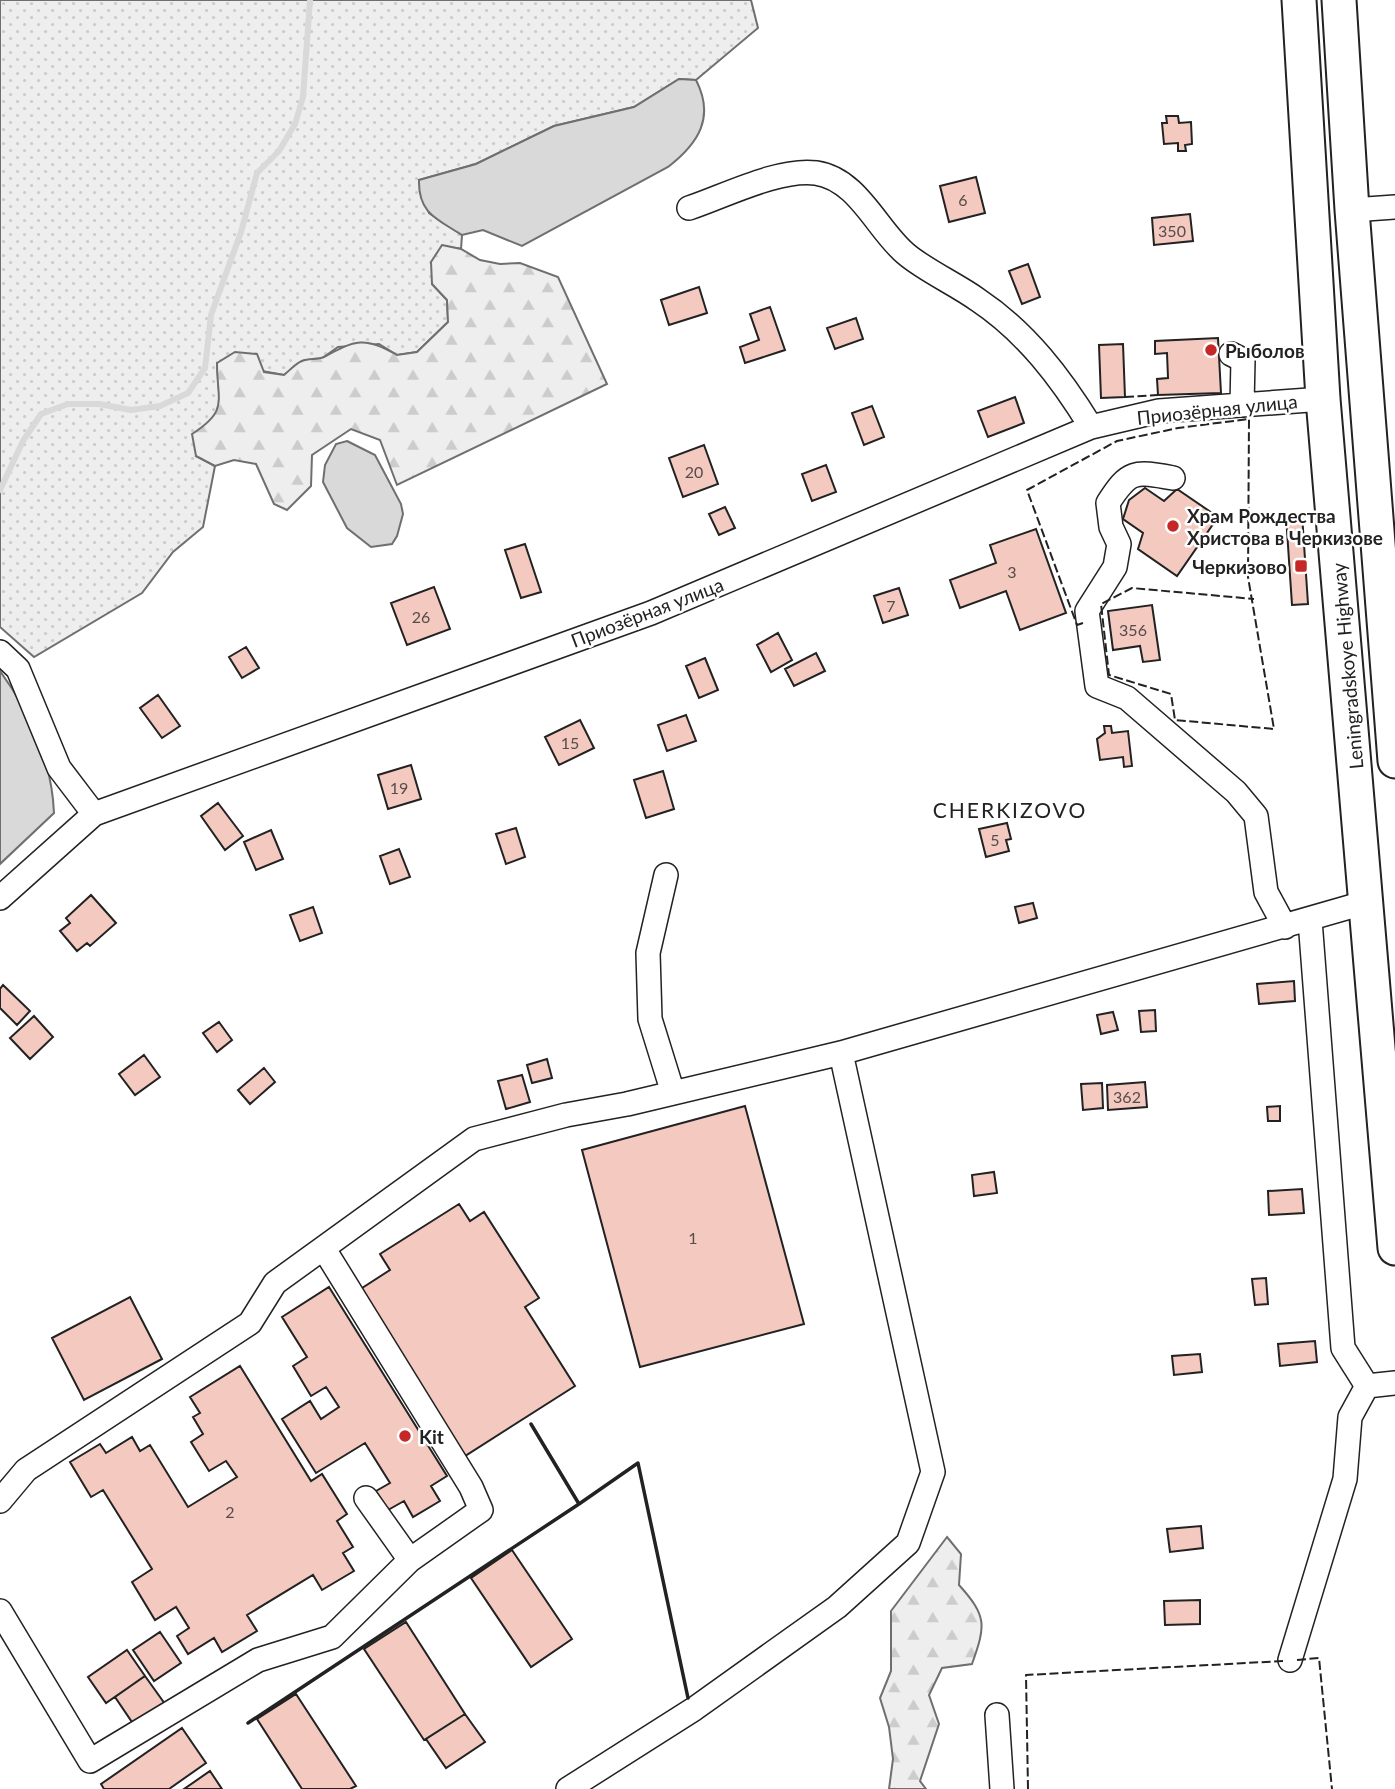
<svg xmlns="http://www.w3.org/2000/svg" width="1395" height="1789" viewBox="0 0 1395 1789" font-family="Lato,sans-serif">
  <defs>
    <pattern id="grass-dots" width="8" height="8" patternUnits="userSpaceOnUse" patternTransform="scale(1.75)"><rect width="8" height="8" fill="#eee"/><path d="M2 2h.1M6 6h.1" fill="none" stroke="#ccc" stroke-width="1.8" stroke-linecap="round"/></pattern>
    <pattern id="forest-firs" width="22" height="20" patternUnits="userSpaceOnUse" patternTransform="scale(1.75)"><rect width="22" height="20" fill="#eee"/><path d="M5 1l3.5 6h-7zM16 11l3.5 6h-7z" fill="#ccc"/></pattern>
  </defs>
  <rect width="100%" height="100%" fill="#fff"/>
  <path fill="url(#grass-dots)" stroke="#6f6f6f" stroke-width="2" d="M 0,0 L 751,0 L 758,28 L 696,80 L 679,79 L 634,107 L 554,126 L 476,164 L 419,180 L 429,213 L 462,235 L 461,249 L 442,246 L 432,284 L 447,300 L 448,322 L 417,352 L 397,355 L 379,344 L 338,347 L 321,359 L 302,361 L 284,375 L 217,363 L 220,406 L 196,456 L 215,466 L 203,527 L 173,552 L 142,593 L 34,657 L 0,627 Z"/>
  <path fill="url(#forest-firs)" stroke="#6f6f6f" stroke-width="2" d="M 442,245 L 461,249 L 480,260 L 500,264 L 520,263 L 558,277 L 607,384 L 397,485 L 380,440 L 351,429 L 312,455 L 311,486 L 287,510 L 274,504 L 256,464 L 234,460 L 215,466 L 196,456 L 192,434 C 229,410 217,402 217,363 L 235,352 L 257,354 L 264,372 L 284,375 C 289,371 296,363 302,361 C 309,358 317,360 324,357 C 355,340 365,336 397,355 L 417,352 L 448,322 L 447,300 L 432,284 L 431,262 Z
    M 947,1537 L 961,1554 L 959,1585 C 987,1616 986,1625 972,1664 L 942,1668 L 929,1695 L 939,1724 L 920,1781 L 926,1789 L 889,1789 L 893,1759 L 889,1727 L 880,1698 L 891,1671 L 891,1611 Z"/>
  <path fill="#d9d9d9" stroke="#6f6f6f" stroke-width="2" d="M 679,79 L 696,80 C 715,117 699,143 668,167 L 522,246 L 483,230 L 462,235 C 437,219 418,213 419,180 L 476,164 L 554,126 L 634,107 Z
    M 347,441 L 375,455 L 401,504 L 403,514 L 397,536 L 392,544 L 371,547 L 347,528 L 323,482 L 325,465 L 336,444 Z
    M 0,671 C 30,712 52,762 54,813 L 0,864 Z"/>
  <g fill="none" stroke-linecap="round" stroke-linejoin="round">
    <path stroke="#d9d9d9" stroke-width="6" d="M 0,490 L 23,441 L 41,414 L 68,404 L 99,404 L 131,410 L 160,406 L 188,393 L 205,368 L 211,315 L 241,232 L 257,173 L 279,151 L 295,124 L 303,97 L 310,0"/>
  </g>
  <path fill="#f3c9c0" stroke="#222" stroke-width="2" d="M 1166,116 L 1178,116 L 1179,123 L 1191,122 L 1192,144 L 1185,145 L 1186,151 L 1178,151 L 1178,143 L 1164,144 L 1162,123 L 1167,123 Z
    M 976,177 L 985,213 L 949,222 L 940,186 Z
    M 1190,214 L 1193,241 L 1154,245 L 1152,218 Z
    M 1028,264 L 1040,297 L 1022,304 L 1009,271 Z
    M 699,287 L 707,313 L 669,325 L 661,300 Z
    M 770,307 L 785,350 L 745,363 L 740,347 L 759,340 L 750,314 Z
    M 856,318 L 863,339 L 835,349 L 827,328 Z
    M 1218,338 L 1221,393 L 1158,395 L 1157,379 L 1168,378 L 1167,353 L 1155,354 L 1155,341 Z
    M 1123,344 L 1125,397 L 1101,398 L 1099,345 Z
    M 1015,397 L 1024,423 L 988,437 L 978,411 Z
    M 872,406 L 884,437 L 864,445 L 852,413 Z
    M 704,445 L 718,484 L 683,497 L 669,458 Z
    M 826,465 L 836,492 L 812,501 L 802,474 Z
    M 1145,488 L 1164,501 L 1177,489 L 1218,517 L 1177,576 L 1138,549 L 1143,533 L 1123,519 L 1129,500 Z
    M 725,507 L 735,528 L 719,535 L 709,514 Z
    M 1302,514 L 1308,604 L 1292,605 L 1286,516 Z
    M 1036,529 L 1066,613 L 1020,630 L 1006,591 L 960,608 L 950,580 L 996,563 L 990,545 Z
    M 525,544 L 541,592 L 521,598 L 505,550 Z
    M 434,587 L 450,629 L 407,645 L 391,603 Z
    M 899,588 L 908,615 L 883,623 L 874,596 Z
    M 1152,605 L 1160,660 L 1143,662 L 1140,646 L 1113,650 L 1108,611 Z
    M 778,633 L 792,660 L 771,672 L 757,645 Z
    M 246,647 L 259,668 L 242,678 L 229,657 Z
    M 816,653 L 825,671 L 794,686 L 785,669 Z
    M 705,658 L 718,690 L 699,698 L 686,666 Z
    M 158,695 L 180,726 L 162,738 L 140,708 Z
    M 686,715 L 696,741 L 667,751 L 658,725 Z
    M 580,720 L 594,748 L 559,765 L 545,737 Z
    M 1104,726 L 1111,726 L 1112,733 L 1128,731 L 1132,766 L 1124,767 L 1123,757 L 1100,760 L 1097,739 L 1105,733 Z
    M 411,765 L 421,799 L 388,809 L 378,775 Z
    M 663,771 L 674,809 L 646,818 L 634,780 Z
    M 218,803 L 243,836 L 225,850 L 201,816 Z
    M 1007,823 L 1011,839 L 1006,840 L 1009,851 L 986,857 L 979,829 Z
    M 516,828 L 525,857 L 506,864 L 496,834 Z
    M 271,830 L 283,859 L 256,870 L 244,842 Z
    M 399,849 L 410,877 L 390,884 L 380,856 Z
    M 91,895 L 116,923 L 90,946 L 87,943 L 77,951 L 60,931 L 70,923 L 66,918 Z
    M 1033,903 L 1037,918 L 1019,923 L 1015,907 Z
    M 313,907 L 322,933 L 300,941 L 290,915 Z
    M 1294,981 L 1295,1001 L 1259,1004 L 1257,984 Z
    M 3,985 L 30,1011 L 17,1025 L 0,1008 L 0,989 Z
    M 1155,1010 L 1156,1031 L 1141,1032 L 1139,1011 Z
    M 1113,1012 L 1118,1030 L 1101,1034 L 1097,1015 Z
    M 34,1016 L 53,1037 L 30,1059 L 10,1038 Z
    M 219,1022 L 232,1040 L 217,1052 L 203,1033 Z
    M 144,1055 L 160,1077 L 135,1095 L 119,1074 Z
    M 547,1059 L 552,1078 L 532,1083 L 527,1065 Z
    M 264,1068 L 275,1082 L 250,1104 L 238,1090 Z
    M 522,1075 L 530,1102 L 506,1109 L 498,1081 Z
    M 1145,1082 L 1147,1107 L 1108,1110 L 1107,1085 Z
    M 1102,1083 L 1103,1108 L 1083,1110 L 1081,1084 Z
    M 745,1106 L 804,1324 L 640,1367 L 582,1150 Z
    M 1280,1106 L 1280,1121 L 1268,1121 L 1267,1107 Z
    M 994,1172 L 997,1193 L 974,1196 L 972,1175 Z
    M 1302,1189 L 1304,1213 L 1269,1215 L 1268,1191 Z
    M 459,1204 L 470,1221 L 484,1212 L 539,1298 L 525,1307 L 575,1386 L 465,1456 L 359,1290 L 390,1270 L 380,1254 Z
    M 1266,1278 L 1268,1304 L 1255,1305 L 1252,1279 Z
    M 329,1287 L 447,1476 L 431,1486 L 440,1501 L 413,1517 L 404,1501 L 388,1510 L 376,1491 L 390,1483 L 365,1443 L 316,1473 L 282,1419 L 310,1401 L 321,1419 L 339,1407 L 326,1387 L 311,1396 L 293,1366 L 307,1357 L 282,1317 Z
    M 130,1297 L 162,1359 L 84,1400 L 52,1338 Z
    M 1315,1341 L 1317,1362 L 1280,1366 L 1278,1344 Z
    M 1200,1354 L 1202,1372 L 1174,1375 L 1172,1356 Z
    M 240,1366 L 311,1481 L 322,1474 L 347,1514 L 337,1521 L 353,1547 L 343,1553 L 354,1571 L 322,1590 L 313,1575 L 247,1615 L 257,1631 L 222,1652 L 214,1638 L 188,1654 L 177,1636 L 189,1628 L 176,1607 L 155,1620 L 132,1582 L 152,1569 L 103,1490 L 91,1497 L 70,1462 L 100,1444 L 106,1453 L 132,1437 L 140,1451 L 150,1445 L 188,1507 L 237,1477 L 226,1461 L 209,1471 L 191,1442 L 203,1434 L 193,1417 L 200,1413 L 190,1397 Z
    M 1201,1526 L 1203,1548 L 1170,1552 L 1167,1529 Z
    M 512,1550 L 572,1639 L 531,1667 L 471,1578 Z
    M 1200,1600 L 1200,1624 L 1165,1625 L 1164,1601 Z
    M 406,1622 L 465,1714 L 424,1740 L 364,1649 Z
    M 160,1632 L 181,1663 L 154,1681 L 133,1650 Z
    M 127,1650 L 145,1676 L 106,1703 L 88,1677 Z
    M 145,1676 L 165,1704 L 134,1725 L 115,1697 Z
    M 296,1694 L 356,1786 L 350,1789 L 302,1789 L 257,1719 Z
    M 465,1714 L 485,1742 L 446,1768 L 426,1739 Z
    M 182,1728 L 206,1763 L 169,1789 L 104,1789 L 101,1784 Z
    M 210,1771 L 222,1789 L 184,1789 Z"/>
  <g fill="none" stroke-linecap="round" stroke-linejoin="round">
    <g stroke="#222" stroke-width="26">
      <path id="minor" d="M 689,208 C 725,196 779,168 816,173 C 858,179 877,230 906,254 C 926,271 956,284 978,300 C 1026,332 1061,378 1091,427
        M 1352,210 L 1395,207
        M 1231,354 L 1243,360 L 1242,405
        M 1173,478 C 1134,471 1129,470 1108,503 L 1111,527 L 1119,544 L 1115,567 L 1087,611 L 1097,686 L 1127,698 L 1236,792 L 1256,816 L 1266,892 L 1285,927
        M 0,652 L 18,669 L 59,768 L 94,814
        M 666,875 L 648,953 L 650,1019 L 673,1093
        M 0,898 L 94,814 L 651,613 L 1091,427 L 1159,411 L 1323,399
        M 1310,920 L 1343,1348 L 1367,1386
        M 324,1249 L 471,1487 L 481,1510 L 410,1560 L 366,1498
        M 0,1501 L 26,1470 L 250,1323 L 275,1283 L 474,1139 L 566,1115 L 627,1104 L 841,1053 L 1367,902
        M 0,1611 L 90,1761 L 258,1660 L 332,1637 L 410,1560
        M 1290,1660 L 1345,1479 L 1350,1417 L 1367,1386 L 1395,1383
        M 997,1715 L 1002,1789
        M 568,1789 L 694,1709 L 837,1607 L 908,1543 L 933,1472 L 841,1053"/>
    </g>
    <g stroke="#222" stroke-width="37">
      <path id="highway" d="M 1299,0 L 1323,399 L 1395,1248
        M 1339,0 L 1352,210 L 1395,761"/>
    </g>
    <use href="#minor" stroke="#fff" stroke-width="23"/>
    <use href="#highway" stroke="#fff" stroke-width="33"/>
    <path stroke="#222" stroke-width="2" stroke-dasharray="9 3.5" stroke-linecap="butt" d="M 1125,397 L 1158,395
      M 1083,623 L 1077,625 L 1027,490 L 1117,441 L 1178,428 L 1249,419 L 1248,577 L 1274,729 L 1175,720 L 1171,694 L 1109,675 L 1101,604 L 1132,588 L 1254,599
      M 1297,1660 L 1319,1658 L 1332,1789
      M 1028,1789 L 1026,1675 L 1283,1661"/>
    <path stroke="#222" stroke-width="3.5" d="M 579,1504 L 638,1463 L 688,1698
      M 248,1723 L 579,1504 L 531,1424"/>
  </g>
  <g fill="#c62828" stroke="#fff" stroke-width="2.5">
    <circle cx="1211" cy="350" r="7"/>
    <circle cx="1173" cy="526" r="7"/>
    <rect x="1294" y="559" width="14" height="14" rx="3.5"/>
    <circle cx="405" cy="1436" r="7"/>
  </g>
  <g text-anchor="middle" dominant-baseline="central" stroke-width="5" stroke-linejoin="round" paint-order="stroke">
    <g font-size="16" fill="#564c4a">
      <text x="963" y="199">6</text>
      <text x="1172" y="230">350</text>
      <text x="694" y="471">20</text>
      <text x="1012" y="571">3</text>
      <text x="891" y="605">7</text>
      <text x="421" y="616">26</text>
      <text x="1133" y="629">356</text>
      <text x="570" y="742">15</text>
      <text x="399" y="787">19</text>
      <text x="995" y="839">5</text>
      <text x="1127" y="1096">362</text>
      <text x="693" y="1237">1</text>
      <text x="230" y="1511">2</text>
    </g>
    <g font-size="19" font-weight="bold" fill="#222" stroke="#fff" text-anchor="start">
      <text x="1225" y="350">Рыболов</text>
      <text x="1187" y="515">Храм Рождества<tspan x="1187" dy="22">Христова в Черкизове</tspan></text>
      <text x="1287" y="566" text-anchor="end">Черкизово</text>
      <text x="419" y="1436">Kit</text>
    </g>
    <g font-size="19" fill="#222" stroke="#fff">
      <text transform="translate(1217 409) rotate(-6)">Приозёрная улица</text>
      <text transform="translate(647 612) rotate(-21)">Приозёрная улица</text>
      <text transform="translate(1347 666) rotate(-95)">Leningradskoye Highway</text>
    </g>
    <g font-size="21" letter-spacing="2" fill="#222" stroke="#fff">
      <text x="1010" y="809">CHERKIZOVO</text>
    </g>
  </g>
</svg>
